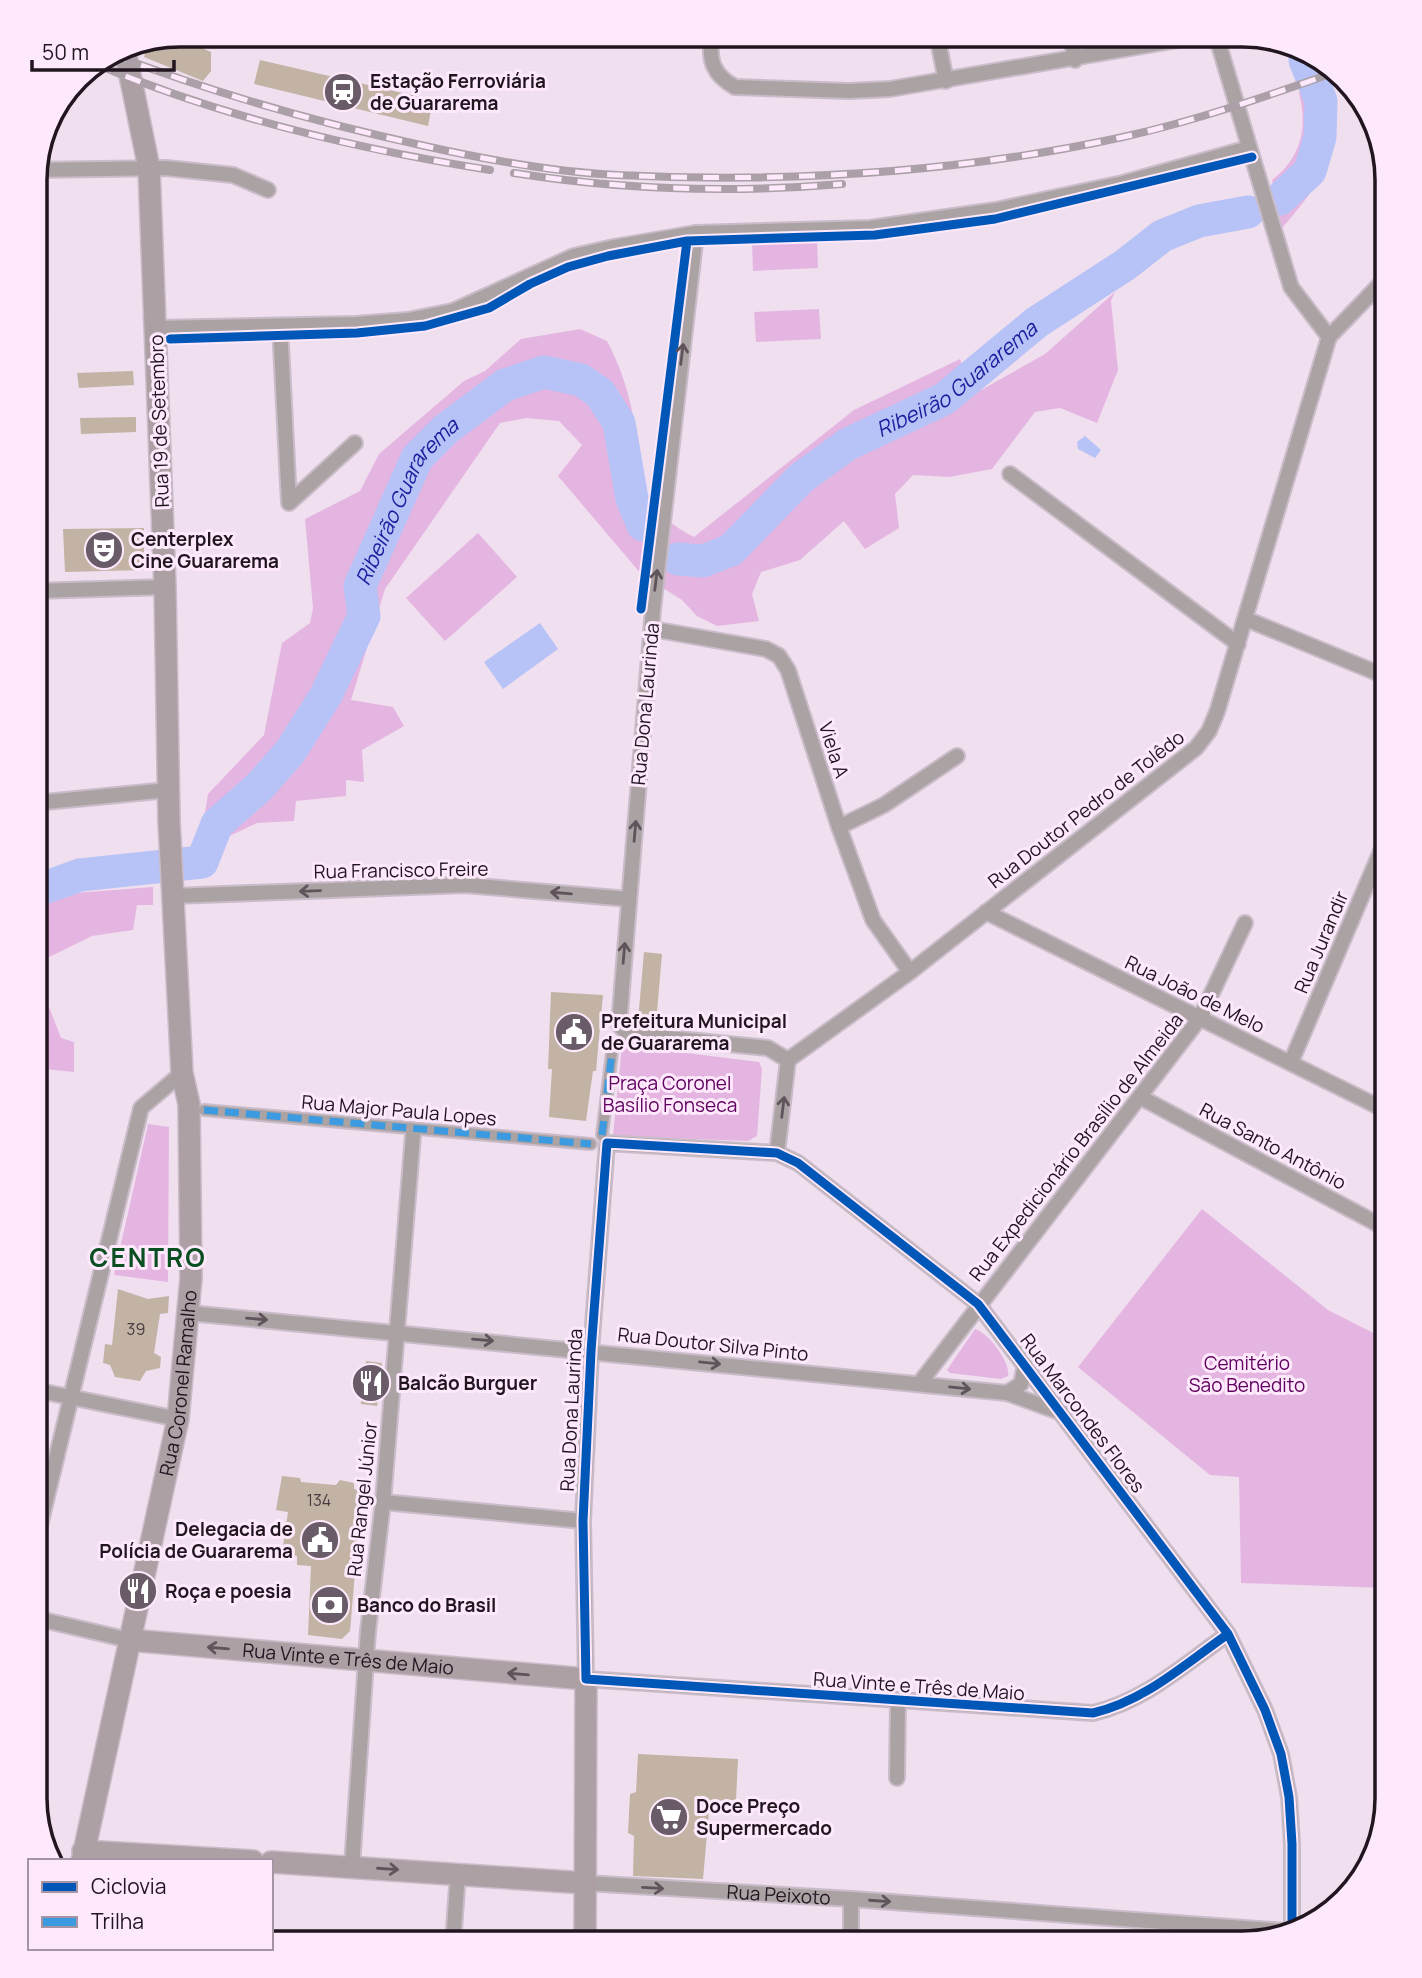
<svg xmlns="http://www.w3.org/2000/svg" width="1422" height="1978" viewBox="0 0 1422 1978" font-family="Manrope,sans-serif">
  <rect width="100%" height="100%" fill="#f0dfef"/>
  <path fill="#e5b5e2" d="M 1296,49 L 1315,55 L 1327,66 L 1295,78 Z
    M 1330,81 C 1339,151 1328,176 1282,228 L 1272,180 C 1301,158 1308,128 1299,93 Z
    M 817,238 L 818,268 L 753,271 L 752,241 Z
    M 1115,292 L 1111,301 L 1118,370 L 1097,423 L 1060,408 L 1035,412 L 992,469 L 949,477 L 913,475 L 895,494 L 899,528 L 865,549 L 844,521 L 800,560 L 761,572 L 752,594 L 759,621 L 717,626 L 697,616 L 682,600 L 642,575 L 558,476 L 582,445 L 559,421 L 526,418 L 500,423 L 385,589 L 351,700 L 393,707 L 404,726 L 362,750 L 364,782 L 346,780 L 346,796 L 296,801 L 294,821 L 257,823 L 223,839 L 214,816 L 205,813 L 208,794 L 264,735 L 282,643 L 310,623 L 313,608 L 305,519 L 360,491 L 379,454 L 464,381 L 485,371 L 521,339 L 580,329 L 607,341 C 619,364 627,386 632,411 C 645,471 630,504 694,537 L 854,410 L 960,359 L 974,394 L 1045,354 Z
    M 819,309 L 821,339 L 756,342 L 754,312 Z
    M 478,533 L 517,577 L 445,641 L 406,598 Z
    M 153,887 L 153,905 L 137,905 L 133,930 L 92,936 L 35,964 L 35,908 L 75,893 Z
    M 35,994 L 49,1007 L 61,1038 L 74,1042 L 74,1072 L 35,1068 Z
    M 622,1045 L 759,1062 L 762,1069 L 757,1136 L 748,1141 L 613,1136 Z
    M 35,1093 L 46,1094 L 39,1123 L 35,1123 Z
    M 148,1124 L 169,1127 L 168,1282 L 114,1275 Z
    M 35,1188 L 45,1191 L 35,1234 Z
    M 1202,1209 L 1328,1310 L 1387,1340 L 1387,1588 L 1241,1583 L 1239,1477 L 1210,1475 L 1078,1367 Z
    M 975,1329 C 988,1332 1011,1363 1008,1376 L 1001,1379 L 950,1373 L 947,1370 Z"/>
  <path fill="#b7c2f6" d="M 1085,436 L 1101,450 L 1095,458 L 1078,449 L 1077,442 Z
    M 540,623 L 558,649 L 503,689 L 484,662 Z"/>
  <g fill="none" stroke-linecap="round" stroke-linejoin="round">
    <g stroke="#b7c2f6" stroke-width="33">
      <path d="M 1280,199 L 1310,171 L 1320,137 L 1321,101 L 1305,60 L 1305,52"/>
      <path id="s1" d="M 678,559 L 703,561 L 731,550 L 801,478 L 848,444 L 944,399 L 1037,322 L 1125,265 L 1162,236 L 1199,221 L 1248,212"/>
      <path id="s2" d="M 35,891 L 80,875 L 202,862 L 217,824 L 259,787 L 290,752 L 326,695 L 364,616 L 360,586 L 417,458 L 446,429 L 505,385 L 544,372 L 581,380 L 600,393 L 619,423 L 632,499 L 643,525"/>
    </g>
  </g>
  <path fill="#c2b3a5" d="M 176,36 L 211,52 L 211,71 L 203,81 L 144,57 L 149,41 Z
    M 260,60 L 433,100 L 428,126 L 254,84 Z
    M 133,371 L 134,385 L 79,388 L 77,373 Z
    M 136,417 L 136,432 L 81,434 L 80,418 Z
    M 144,528 L 144,570 L 65,572 L 63,529 Z
    M 644,952 L 662,954 L 656,1024 L 638,1021 Z
    M 551,992 L 603,995 L 596,1071 L 593,1071 L 586,1121 L 549,1117 L 552,1069 L 548,1069 Z
    M 118,1289 L 148,1299 L 169,1296 L 168,1313 L 160,1314 L 154,1353 L 161,1357 L 160,1368 L 146,1371 L 140,1381 L 115,1377 L 110,1365 L 103,1363 L 105,1344 L 112,1345 Z
    M 366,1361 L 382,1363 L 377,1406 L 361,1404 Z
    M 282,1476 L 300,1478 L 301,1482 L 336,1485 L 340,1480 L 354,1483 L 354,1489 L 362,1491 L 350,1631 L 342,1639 L 308,1635 L 311,1566 L 297,1565 L 297,1556 L 282,1553 L 288,1512 L 276,1510 Z
    M 638,1754 L 738,1759 L 736,1800 L 710,1801 L 703,1879 L 633,1876 L 634,1836 L 628,1833 L 630,1794 L 636,1792 Z"/>
  <g fill="none" stroke-linecap="round" stroke-linejoin="round">
    <g stroke="#c9bcc8" stroke-width="14">
      <path id="pedestrian" d="M 204,1110 L 591,1144
        M 602,1135 L 613,1044"/>
    </g>
    <g stroke="#c9bcc8" stroke-width="18">
      <g id="minor">
        <path d="M 712,35 C 708,60 713,75 735,87 L 849,91 L 890,89 L 1207,35"/>
        <path d="M 937,35 L 946,81"/>
        <path d="M 1071,35 L 1075,60"/>
        <path d="M 1216,35 L 1291,287 L 1329,337"/>
        <path d="M 35,170 L 166,168 L 233,175 L 268,190"/>
        <path d="M 696,233 L 653,609 L 619,1025 L 628,1034 L 768,1048 L 788,1060"/>
        <path d="M 280,326 L 289,503 L 355,443"/>
        <path d="M 156,328 L 356,324 L 408,320 L 453,311 L 574,256 L 614,247 L 696,233 L 870,228 L 996,210 L 1123,183 L 1249,148"/>
        <path d="M 1010,474 L 1238,644"/>
        <path d="M 35,591 L 165,587"/>
        <path d="M 1246,619 L 1387,677"/>
        <path d="M 652,629 L 766,649 L 779,656 L 788,670 L 839,827 L 873,920 L 910,972"/>
        <path d="M 35,803 L 168,790"/>
        <path d="M 839,827 L 884,805 L 957,756"/>
        <path d="M 173,896 L 465,885 L 629,899"/>
        <path d="M 986,912 L 1387,1111"/>
        <path d="M 788,1060 L 910,972 L 1196,748 L 1209,731 L 1217,712 L 1329,337 L 1387,277"/>
        <path d="M 1291,1062 L 1387,837"/>
        <path d="M 1142,1098 L 1387,1229"/>
        <path d="M 777,1153 L 788,1060"/>
        <path d="M 189,1313 L 1007,1393 L 1062,1413"/>
        <path d="M 919,1384 L 1200,1018 L 1245,923"/>
        <path d="M 35,1390 L 178,1419"/>
        <path d="M 1007,1393 L 1021,1384 L 1025,1365"/>
        <path d="M 383,1502 L 583,1521"/>
        <path d="M 35,1546 L 141,1108 L 182,1073"/>
        <path d="M 35,1618 L 129,1640"/>
        <path d="M 1228,1634 C 1185,1664 1145,1701 1093,1713 L 586,1679 L 583,1521 L 591,1351 L 607,1143 L 777,1153 L 798,1163 L 978,1304 L 1228,1634 L 1265,1710 L 1281,1754 L 1289,1797 L 1292,1844 L 1292,1930"/>
        <path d="M 897,1778 L 898,1702"/>
        <path d="M 352,1866 L 368,1631 L 383,1502 L 413,1135"/>
        <path id="s3" d="M 585,1883 L 851,1899 L 1285,1931"/>
        <path d="M 453,1943 L 458,1873"/>
        <path d="M 851,1943 L 851,1899"/>
      </g>
    </g>
    <g stroke="#c9bcc8" stroke-width="24">
      <g id="secondary">
        <path id="s4" d="M 129,1640 L 586,1679 L 585,1943"/>
        <path d="M 83,1851 L 253,1861"/>
        <path id="s5" d="M 82,1861 L 178,1419 L 191,1278 L 189,1104 L 182,1073 L 169,821 L 165,587 L 149,168 L 124,46"/>
        <path d="M 271,1862 L 585,1883"/>
      </g>
    </g>
    <use href="#pedestrian" stroke="#aba2a4" stroke-width="10"/>
    <use href="#minor" stroke="#aba2a4" stroke-width="14"/>
    <use href="#secondary" stroke="#aca0a5" stroke-width="21"/>
    <g stroke="#aca0a8" stroke-width="8">
      <path id="rail" d="M 111,54 C 214,93 318,123 425,146 C 488,160 552,172 617,175 C 785,183 958,173 1123,137 C 1195,121 1264,97 1333,73
        M 96,64 C 221,117 356,149 490,170
        M 514,173 C 622,190 734,193 842,184"/>
    </g>
    <use href="#rail" stroke="#fde9fb" stroke-width="5" stroke-dasharray="16" stroke-linecap="butt"/>
    <path stroke="#3c9ae0" stroke-width="7" stroke-dasharray="14 7" stroke-linecap="butt" d="M 204,1110 L 591,1144
      M 602,1135 L 613,1044"/>
    <g stroke="#fde9fb" stroke-width="13">
      <path id="cycleway" d="M 170,339 L 357,333 L 425,326 L 489,308 L 530,284 L 568,267 L 608,256 L 687,241 L 875,235 L 995,219 L 1252,157
        M 641,609 L 687,241
        M 1228,1634 C 1185,1664 1145,1701 1093,1713 L 586,1679 L 583,1521 L 591,1351 L 607,1143 L 777,1153 L 798,1163 L 978,1304 L 1228,1634 L 1265,1710 L 1281,1754 L 1289,1797 L 1292,1844 L 1292,1930"/>
    </g>
    <use href="#cycleway" stroke="#0057b8" stroke-width="9"/>
  </g>
  <defs><path id="oneway-shaft" d="M-6 0H5M1.5-3L5.5 0L1.5 3" fill="none" stroke-width="1.6" stroke-linecap="round" stroke-linejoin="round" transform="scale(1.75)"/></defs>
  <g stroke="#5f545b">
    <use href="#oneway-shaft" transform="translate(682 354) rotate(-83)"/>
    <use href="#oneway-shaft" transform="translate(656 580) rotate(-83)"/>
    <use href="#oneway-shaft" transform="translate(635 831) rotate(-85)"/>
    <use href="#oneway-shaft" transform="translate(310 891) rotate(178)"/>
    <use href="#oneway-shaft" transform="translate(561 893) rotate(-175)"/>
    <use href="#oneway-shaft" transform="translate(624 953) rotate(-85)"/>
    <use href="#oneway-shaft" transform="translate(783 1107) rotate(-83)"/>
    <use href="#oneway-shaft" transform="translate(257 1319) rotate(5)"/>
    <use href="#oneway-shaft" transform="translate(483 1340) rotate(5)"/>
    <use href="#oneway-shaft" transform="translate(710 1363) rotate(6)"/>
    <use href="#oneway-shaft" transform="translate(960 1388) rotate(6)"/>
    <use href="#oneway-shaft" transform="translate(653 1888) rotate(3)"/>
    <use href="#oneway-shaft" transform="translate(880 1901) rotate(4)"/>
  </g>
  <g stroke="#60545c">
    <use href="#oneway-shaft" transform="translate(218 1648) rotate(-175)"/>
    <use href="#oneway-shaft" transform="translate(518 1674) rotate(-175)"/>
    <use href="#oneway-shaft" transform="translate(388 1869) rotate(4)"/>
  </g>
  <defs>
    <g id="station-disc" transform="scale(2.0125)"><circle r="9.5" fill="#695c68" stroke="#fde9fb"/><path d="M-3-6H3Q5-6 5-4V2Q5 4 3 4L4.5 6H3L1.5 4h-3L-3 6H-4.5L-3 4Q-5 4-5 2V-4Q-5-6-3-6ZM-3.5-4v3h7v-3ZM-3.5 1v1.5H-2V1ZM2 1v1.5H3.5V1Z" fill="#fff"/></g>
    <g id="theatre-disc" transform="scale(2.0125)"><circle r="9.5" fill="#695c68" stroke="#fde9fb"/><path d="M-5-5.5Q0-4 5-5.5V0Q5 5 0 6Q-5 5-5 0ZM-3.3-2.5H-1v1.5H-3.3ZM1-2.5H3.3v1.5H1ZM-2.8 1Q0 5.5 2.8 1Z" fill="#fff"/></g>
    <g id="civic-disc" transform="scale(2.0125)"><circle r="9.5" fill="#695c68" stroke="#fde9fb"/><path d="M-.6-6.5H3V-4.5H.6V-3L4-1V1h2V6H-6V1h2V-1L-.6-3ZM-1.2 2.5V6h2.4V2.5Z" fill="#fff"/></g>
    <g id="restaurant-disc" transform="scale(2.0125)"><circle r="9.5" fill="#695c68" stroke="#fde9fb"/><path d="M-5-6h1v4h1v-4h1v4h1v-4h1v5L-1.5 .5V6h-2V.5L-5-1ZM5-6V6H3V1.5H1.5Q1.5-4 5-6Z" fill="#fff"/></g>
    <g id="bank-disc" transform="scale(2.0125)"><circle r="9.5" fill="#695c68" stroke="#fde9fb"/><path d="M-6-4H6V4H-6ZM0-2.3a2.3 2.3 0 1 0 0 4.6a2.3 2.3 0 1 0 0-4.6Z" fill="#fff"/></g>
    <g id="supermarket-disc" transform="scale(2.0125)"><circle r="9.5" fill="#695c68" stroke="#fde9fb"/><path d="M-6-5.5h2.5l.6 2H6L4.5 2H-2.5L-4.4-4H-6ZM-1.5 3.2a1.3 1.3 0 1 0 .1 0ZM3 3.2a1.3 1.3 0 1 0 .1 0Z" fill="#fff"/></g>
  </defs>
  <g fill-rule="evenodd">
    <use href="#station-disc" x="343" y="92"/>
    <use href="#theatre-disc" x="104" y="550"/>
    <use href="#civic-disc" x="574" y="1032"/>
    <use href="#restaurant-disc" x="371" y="1383"/>
    <use href="#civic-disc" x="320" y="1540"/>
    <use href="#restaurant-disc" x="138" y="1591"/>
    <use href="#bank-disc" x="330" y="1605"/>
    <use href="#supermarket-disc" x="669" y="1817"/>
  </g>
  <g text-anchor="middle" dominant-baseline="central" stroke-width="6" stroke-linejoin="round" paint-order="stroke">
    <g font-size="16" fill="#493c41">
      <text x="136" y="1329">39</text>
      <text x="319" y="1500">134</text>
    </g>
    <g font-size="19" font-weight="bold" fill="#211520" stroke="#fde9fb" text-anchor="start">
      <text x="370" y="81">Estação Ferroviária<tspan x="370" dy="22">de Guararema</tspan></text>
      <text x="131" y="539">Centerplex<tspan x="131" dy="22">Cine Guararema</tspan></text>
      <text x="601" y="1021">Prefeitura Municipal<tspan x="601" dy="22">de Guararema</tspan></text>
      <text x="398" y="1383">Balcão Burguer</text>
      <text x="293" y="1529" text-anchor="end">Delegacia de<tspan x="293" dy="22">Polícia de Guararema</tspan></text>
      <text x="165" y="1591">Roça e poesia</text>
      <text x="357" y="1605">Banco do Brasil</text>
      <text x="696" y="1806">Doce Preço<tspan x="696" dy="22">Supermercado</tspan></text>
    </g>
    <g font-size="19" fill="#211520" stroke="#fde9fb">
      <text transform="translate(159 421) rotate(-92)">Rua 19 de Setembro</text>
      <text transform="translate(645 704) rotate(-85)">Rua Dona Laurinda</text>
      <text transform="translate(834 750) rotate(72)">Viela A</text>
      <text transform="translate(1086 809) rotate(-38)">Rua Doutor Pedro de Tolêdo</text>
      <text transform="translate(401 870) rotate(-1)">Rua Francisco Freire</text>
      <text transform="translate(1321 942) rotate(-67)">Rua Jurandir</text>
      <text transform="translate(1195 994) rotate(26)">Rua João de Melo</text>
      <text transform="translate(399 1110) rotate(5)">Rua Major Paula Lopes</text>
      <text transform="translate(1273 1146) rotate(28)">Rua Santo Antônio</text>
      <text transform="translate(1076 1147) rotate(-52)">Rua Expedicionário Brasílio de Almeida</text>
      <text transform="translate(713 1344) rotate(6)">Rua Doutor Silva Pinto</text>
      <text stroke="none"><textPath href="#s5" startOffset="488">Rua Coronel Ramalho</textPath></text>
      <text transform="translate(571 1410) rotate(-87)">Rua Dona Laurinda</text>
      <text transform="translate(1083 1413) rotate(53)">Rua Marcondes Flores</text>
      <text transform="translate(362 1499) rotate(-84)">Rua Rangel Júnior</text>
      <text stroke="none"><textPath href="#s4" startOffset="220">Rua Vinte e Três de Maio</textPath></text>
      <text transform="translate(919 1686) rotate(4)">Rua Vinte e Três de Maio</text>
      <text stroke="none"><textPath href="#s3" startOffset="194">Rua Peixoto</textPath></text>
    </g>
    <g font-size="19" fill="#60015f" stroke="#fde9fb">
      <text x="670" y="1083">Praça Coronel<tspan x="670" dy="22">Basílio Fonseca</tspan></text>
      <text x="1247" y="1363">Cemitério<tspan x="1247" dy="22">São Benedito</tspan></text>
    </g>
    <g font-size="21" font-style="italic" fill="#1a209e" stroke="#fde9fb">
      <text stroke="none"><textPath href="#s1" startOffset="341">Ribeirão Guararema</textPath></text>
      <text stroke="none"><textPath href="#s2" startOffset="597">Ribeirão Guararema</textPath></text>
    </g>
    <g font-size="26" font-weight="bold" letter-spacing="2" fill="#094f21" stroke="#fde9fb">
      <text x="148" y="1257">CENTRO</text>
    </g>
  </g>
  <path d="M0 0H1422V1978H0ZM180 47H1242A133 133 0 0 1 1375 180V1798A133 133 0 0 1 1242 1931H180A133 133 0 0 1 47 1798V180A133 133 0 0 1 180 47Z" fill="#fde9fb" fill-rule="evenodd"/>
  <path fill="none" stroke="#211520" stroke-width="3.5" d="M180 47H1242A133 133 0 0 1 1375 180V1798A133 133 0 0 1 1242 1931H180A133 133 0 0 1 47 1798V180A133 133 0 0 1 180 47Z"/>
  <rect x="28" y="1859" width="245" height="91" fill="#fde9fb" stroke="#a594a3" stroke-width="2"/>
  <rect x="42" y="1882" width="35" height="10" fill="#0057b8" stroke="#a594a3" stroke-width="2"/>
  <text x="91" y="1894" font-size="21" fill="#211520">Ciclovia</text>
  <rect x="42" y="1917" width="35" height="10" fill="#3c9ae0" stroke="#a594a3" stroke-width="2"/>
  <text x="91" y="1929" font-size="21" fill="#211520">Trilha</text>
  <path d="M32 60v10h142v-10" fill="none" stroke="#211520" stroke-width="3.5"/>
  <text x="42" y="60" font-size="21" fill="#211520" stroke="#fde9fb" stroke-width="5" paint-order="stroke">50 m</text>
</svg>
